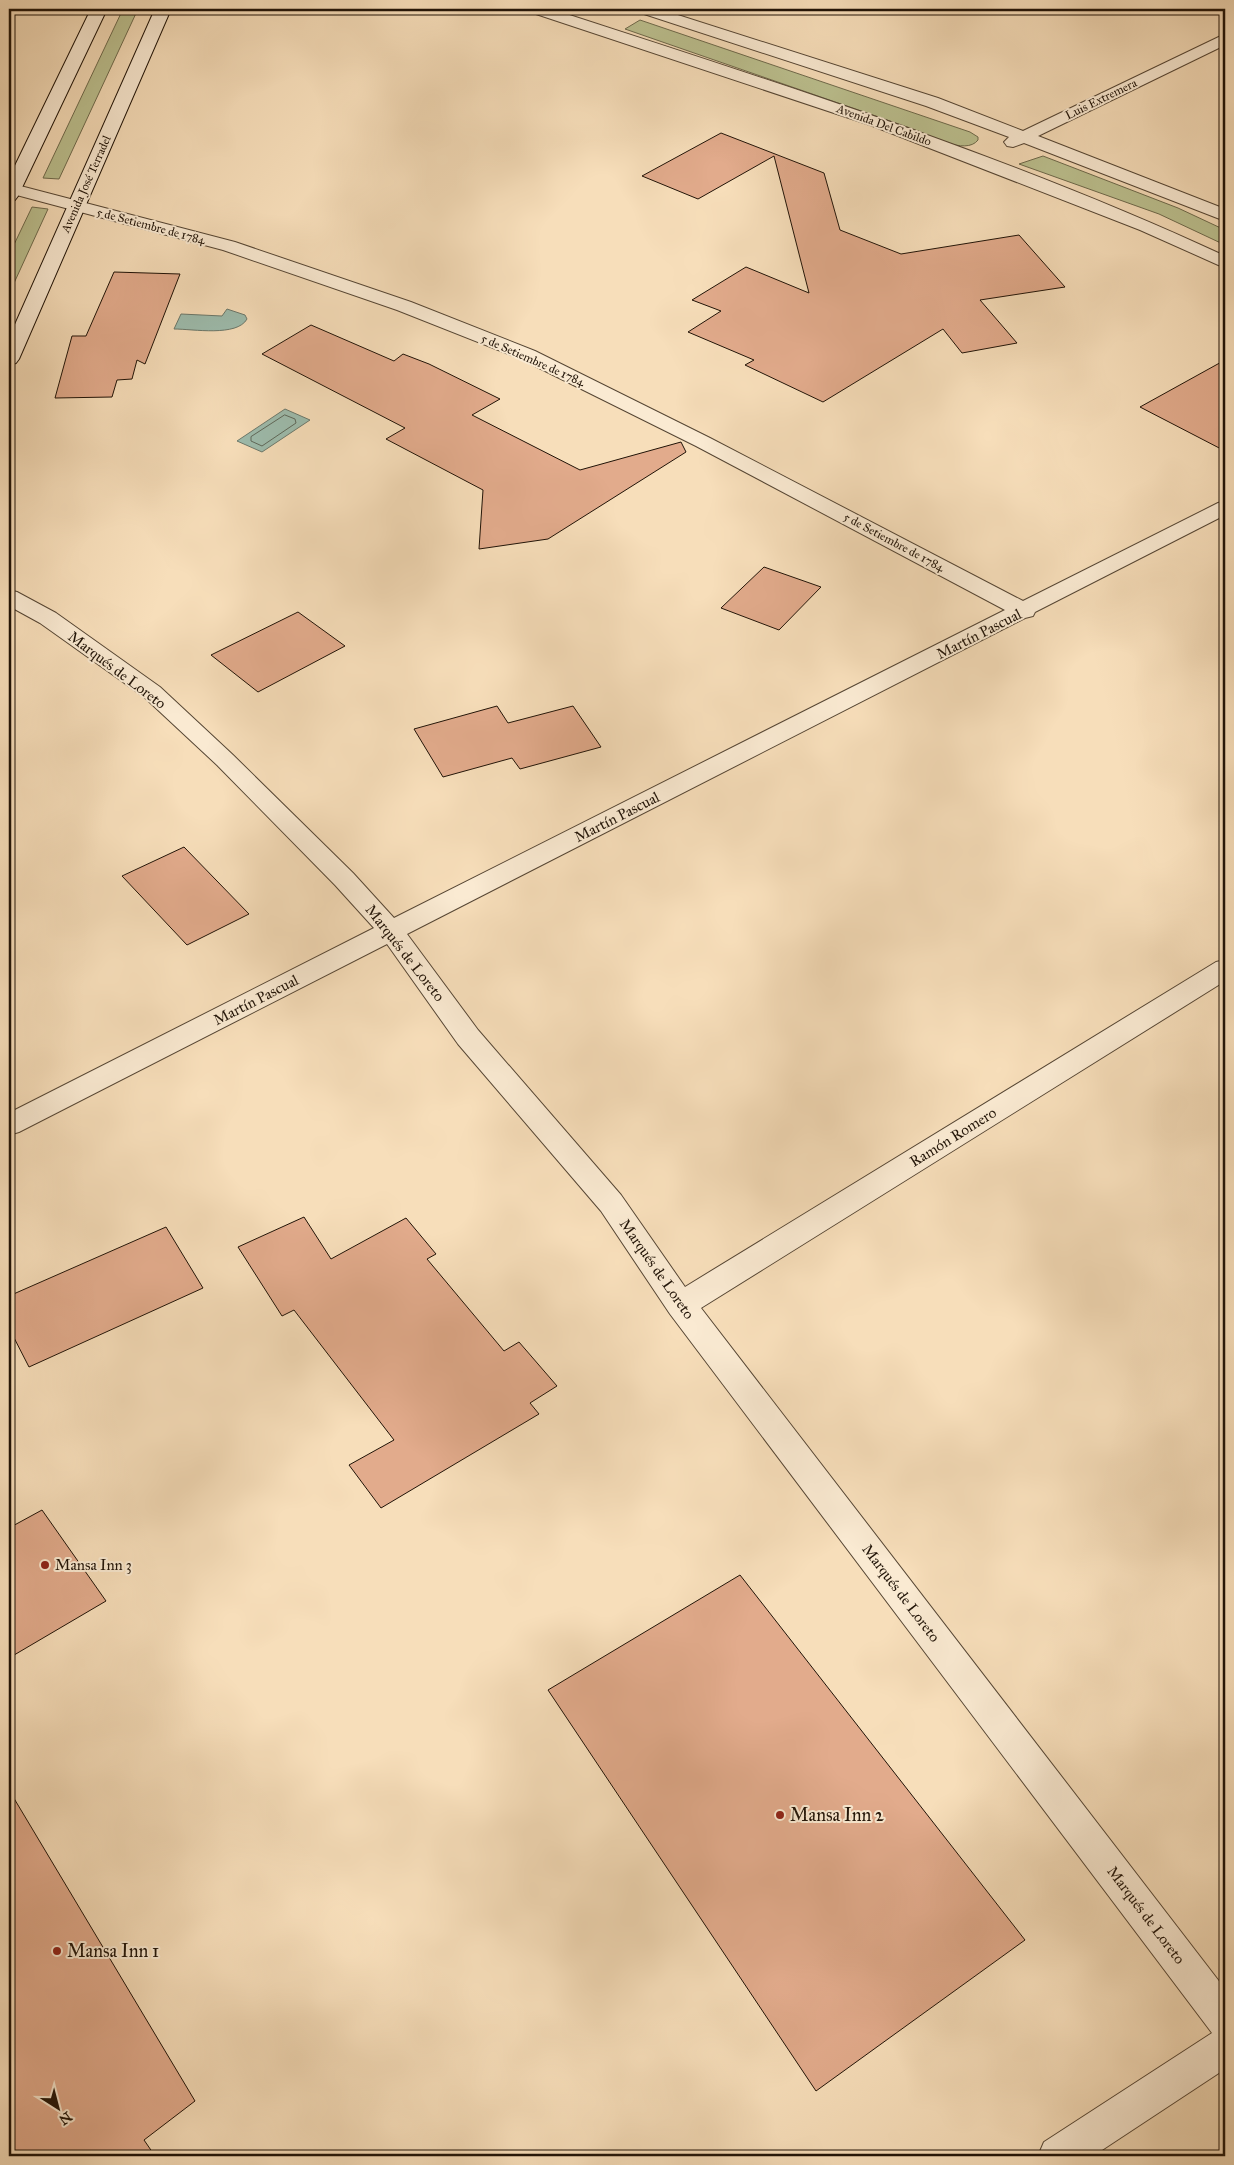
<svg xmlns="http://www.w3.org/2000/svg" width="1234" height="2165" viewBox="0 0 1234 2165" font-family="'IM FELL Great Primer',serif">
  <rect width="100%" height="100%" fill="#f7deba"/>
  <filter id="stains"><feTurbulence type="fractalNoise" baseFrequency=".004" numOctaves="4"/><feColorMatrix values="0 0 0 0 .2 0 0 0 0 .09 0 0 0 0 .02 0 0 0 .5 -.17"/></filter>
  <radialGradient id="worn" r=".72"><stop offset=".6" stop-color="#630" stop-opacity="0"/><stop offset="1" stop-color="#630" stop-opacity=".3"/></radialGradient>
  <path fill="#bcc190" stroke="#6e6a4c" d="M 123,9 L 138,9 L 59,179 L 43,178 Z
    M 640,20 L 970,132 L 978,137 L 978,140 C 966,156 927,135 913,129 L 625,29 Z
    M 1043,156 L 1178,208 L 1225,230 L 1225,245 L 1159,214 L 1019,164 Z
    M 32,207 L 48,209 L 9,294 L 9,255 Z"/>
  <path fill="#9dbcad" stroke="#6b786b" d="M 227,309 L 245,315 L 247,319 C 237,337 193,329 174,329 L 181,314 L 222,316 Z
    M 285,409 L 310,420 L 262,452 L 237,441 Z"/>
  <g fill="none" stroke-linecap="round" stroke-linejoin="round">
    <path stroke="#5e685a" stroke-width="1" d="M 285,415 L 295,419 L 296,423 L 262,446 L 251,441 L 251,437 Z"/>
  </g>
  <path fill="#e2ab8c" stroke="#201307" d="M 721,133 L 824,173 L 840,230 L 901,254 L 1019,235 L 1065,287 L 980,300 L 1017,343 L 962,353 L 943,329 L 823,402 L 745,365 L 754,360 L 688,332 L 721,311 L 692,300 L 746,267 L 809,293 L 774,156 L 698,199 L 642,176 Z
    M 114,272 L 180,274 L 145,364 L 137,360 L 132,379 L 117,380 L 112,397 L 55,398 L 72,336 L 86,336 Z
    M 311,325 L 394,361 L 403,354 L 429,364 L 500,399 L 472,415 L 580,470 L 681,442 L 686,452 L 548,539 L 479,549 L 483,490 L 386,439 L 405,428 L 262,354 Z
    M 1225,360 L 1225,451 L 1140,407 Z
    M 764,567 L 821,587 L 779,630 L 721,608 Z
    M 298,612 L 345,646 L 258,692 L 211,655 Z
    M 497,706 L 508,723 L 573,706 L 601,747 L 520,769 L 512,758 L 443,777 L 414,729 Z
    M 184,847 L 249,914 L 187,945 L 122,876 Z
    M 304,1217 L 331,1259 L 406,1218 L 436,1254 L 427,1259 L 504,1351 L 519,1342 L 557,1386 L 530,1403 L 539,1414 L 381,1508 L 349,1465 L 394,1440 L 294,1310 L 282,1316 L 238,1247 Z
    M 166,1227 L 203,1288 L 29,1367 L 9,1328 L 9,1296 Z
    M 42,1510 L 106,1601 L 9,1658 L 9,1528 Z
    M 740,1575 L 1025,1940 L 816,2091 L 548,1690 Z
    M 9,1790 L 195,2101 L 144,2140 L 155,2156 L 9,2156 Z"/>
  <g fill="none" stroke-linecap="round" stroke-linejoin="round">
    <g stroke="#564634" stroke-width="2">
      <path id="street" d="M 528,9 L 551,9 C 778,83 1008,155 1225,256 L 1225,268 L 1140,230 L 870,125 L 530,12 Z
        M 636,9 L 659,9 L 938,98 L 1023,131 L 1225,34 L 1225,45 L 1038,136 L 1225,209 L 1225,221 L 1024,143 L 1013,147 L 1007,146 L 1004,142 L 1009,137 L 926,106 L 638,12 Z
        M 9,183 L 235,242 L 411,302 L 535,351 L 710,438 L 1023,601 L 1218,503 L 1225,501 L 1225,515 L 1035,612 L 1033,616 L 1025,618 L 407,934 L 478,1030 L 621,1195 L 685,1287 L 1216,962 L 1225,960 L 1225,981 L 701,1308 L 1225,1989 L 1225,2069 L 1093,2156 L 1038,2156 L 1044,2142 L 1212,2033 L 670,1314 L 601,1211 L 458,1044 L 387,944 L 19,1132 L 9,1135 L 9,1113 L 374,928 L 335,885 L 217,765 L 144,697 L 40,623 L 9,606 L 9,590 L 17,592 L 56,613 L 160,687 L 233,755 L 353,873 L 394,918 L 1005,610 L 696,446 L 521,359 L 397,310 L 223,250 L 9,193 Z"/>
    </g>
    <g stroke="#201307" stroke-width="2">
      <path id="secondary" d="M 91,9 L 107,9 L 18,196 L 15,200 L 9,201 L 9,178 Z
        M 155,9 L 171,9 L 19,359 L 16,363 L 9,365 L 9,338 Z"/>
    </g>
    <use href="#street" fill="#faead2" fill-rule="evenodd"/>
    <use href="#secondary" fill="#faead2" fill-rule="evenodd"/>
  </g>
  <g fill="#8f2418" stroke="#faead2" stroke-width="2">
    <circle cx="45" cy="1565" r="5"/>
    <circle cx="780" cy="1815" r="5"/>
    <circle cx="57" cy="1951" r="5"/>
  </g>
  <g text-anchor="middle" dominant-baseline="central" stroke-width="4" stroke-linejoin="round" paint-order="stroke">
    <g font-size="12" fill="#201307" stroke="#faead2">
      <text transform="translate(1101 99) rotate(-26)">Luis Extremera</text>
      <text transform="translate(884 125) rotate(20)">Avenida Del Cabildo</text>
      <text transform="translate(86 184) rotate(-66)">Avenida José Terradel</text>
      <text transform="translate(151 226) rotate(15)">5 de Setiembre de 1784</text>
      <text transform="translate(533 360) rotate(24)">5 de Setiembre de 1784</text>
      <text transform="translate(894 542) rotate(28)">5 de Setiembre de 1784</text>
    </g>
    <g font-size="15" fill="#201307" stroke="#faead2">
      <text transform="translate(979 634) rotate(-27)">Martín Pascual</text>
      <text transform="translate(117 670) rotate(37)">Marqués de Loreto</text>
      <text transform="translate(617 817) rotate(-27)">Martín Pascual</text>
      <text transform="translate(405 953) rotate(52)">Marqués de Loreto</text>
      <text transform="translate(256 1000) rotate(-27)">Martín Pascual</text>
      <text transform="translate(953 1137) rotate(-32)">Ramón Romero</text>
      <text transform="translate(657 1269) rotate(55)">Marqués de Loreto</text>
      <text transform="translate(901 1593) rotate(53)">Marqués de Loreto</text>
      <text transform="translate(1146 1915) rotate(53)">Marqués de Loreto</text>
    </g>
    <g font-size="15" fill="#201307" stroke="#faead2" text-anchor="start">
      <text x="55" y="1565">Mansa Inn 3</text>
    </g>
    <g font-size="18" fill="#201307" stroke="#faead2" text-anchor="start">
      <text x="790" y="1815">Mansa Inn 2</text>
      <text x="67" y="1951">Mansa Inn 1</text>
    </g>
  </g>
  <rect width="1234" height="2165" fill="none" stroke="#f7deba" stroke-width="30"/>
  <rect x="10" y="10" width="1214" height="2145" fill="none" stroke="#201307" stroke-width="2.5"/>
  <rect x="15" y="15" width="1204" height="2135" fill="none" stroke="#201307"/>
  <g transform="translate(58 2108) rotate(144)" stroke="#faead2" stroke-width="4" paint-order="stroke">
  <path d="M0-4L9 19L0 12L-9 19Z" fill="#201307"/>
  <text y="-8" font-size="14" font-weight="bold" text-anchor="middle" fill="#201307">N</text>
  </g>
  <rect width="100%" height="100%" filter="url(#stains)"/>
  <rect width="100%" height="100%" fill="url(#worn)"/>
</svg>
